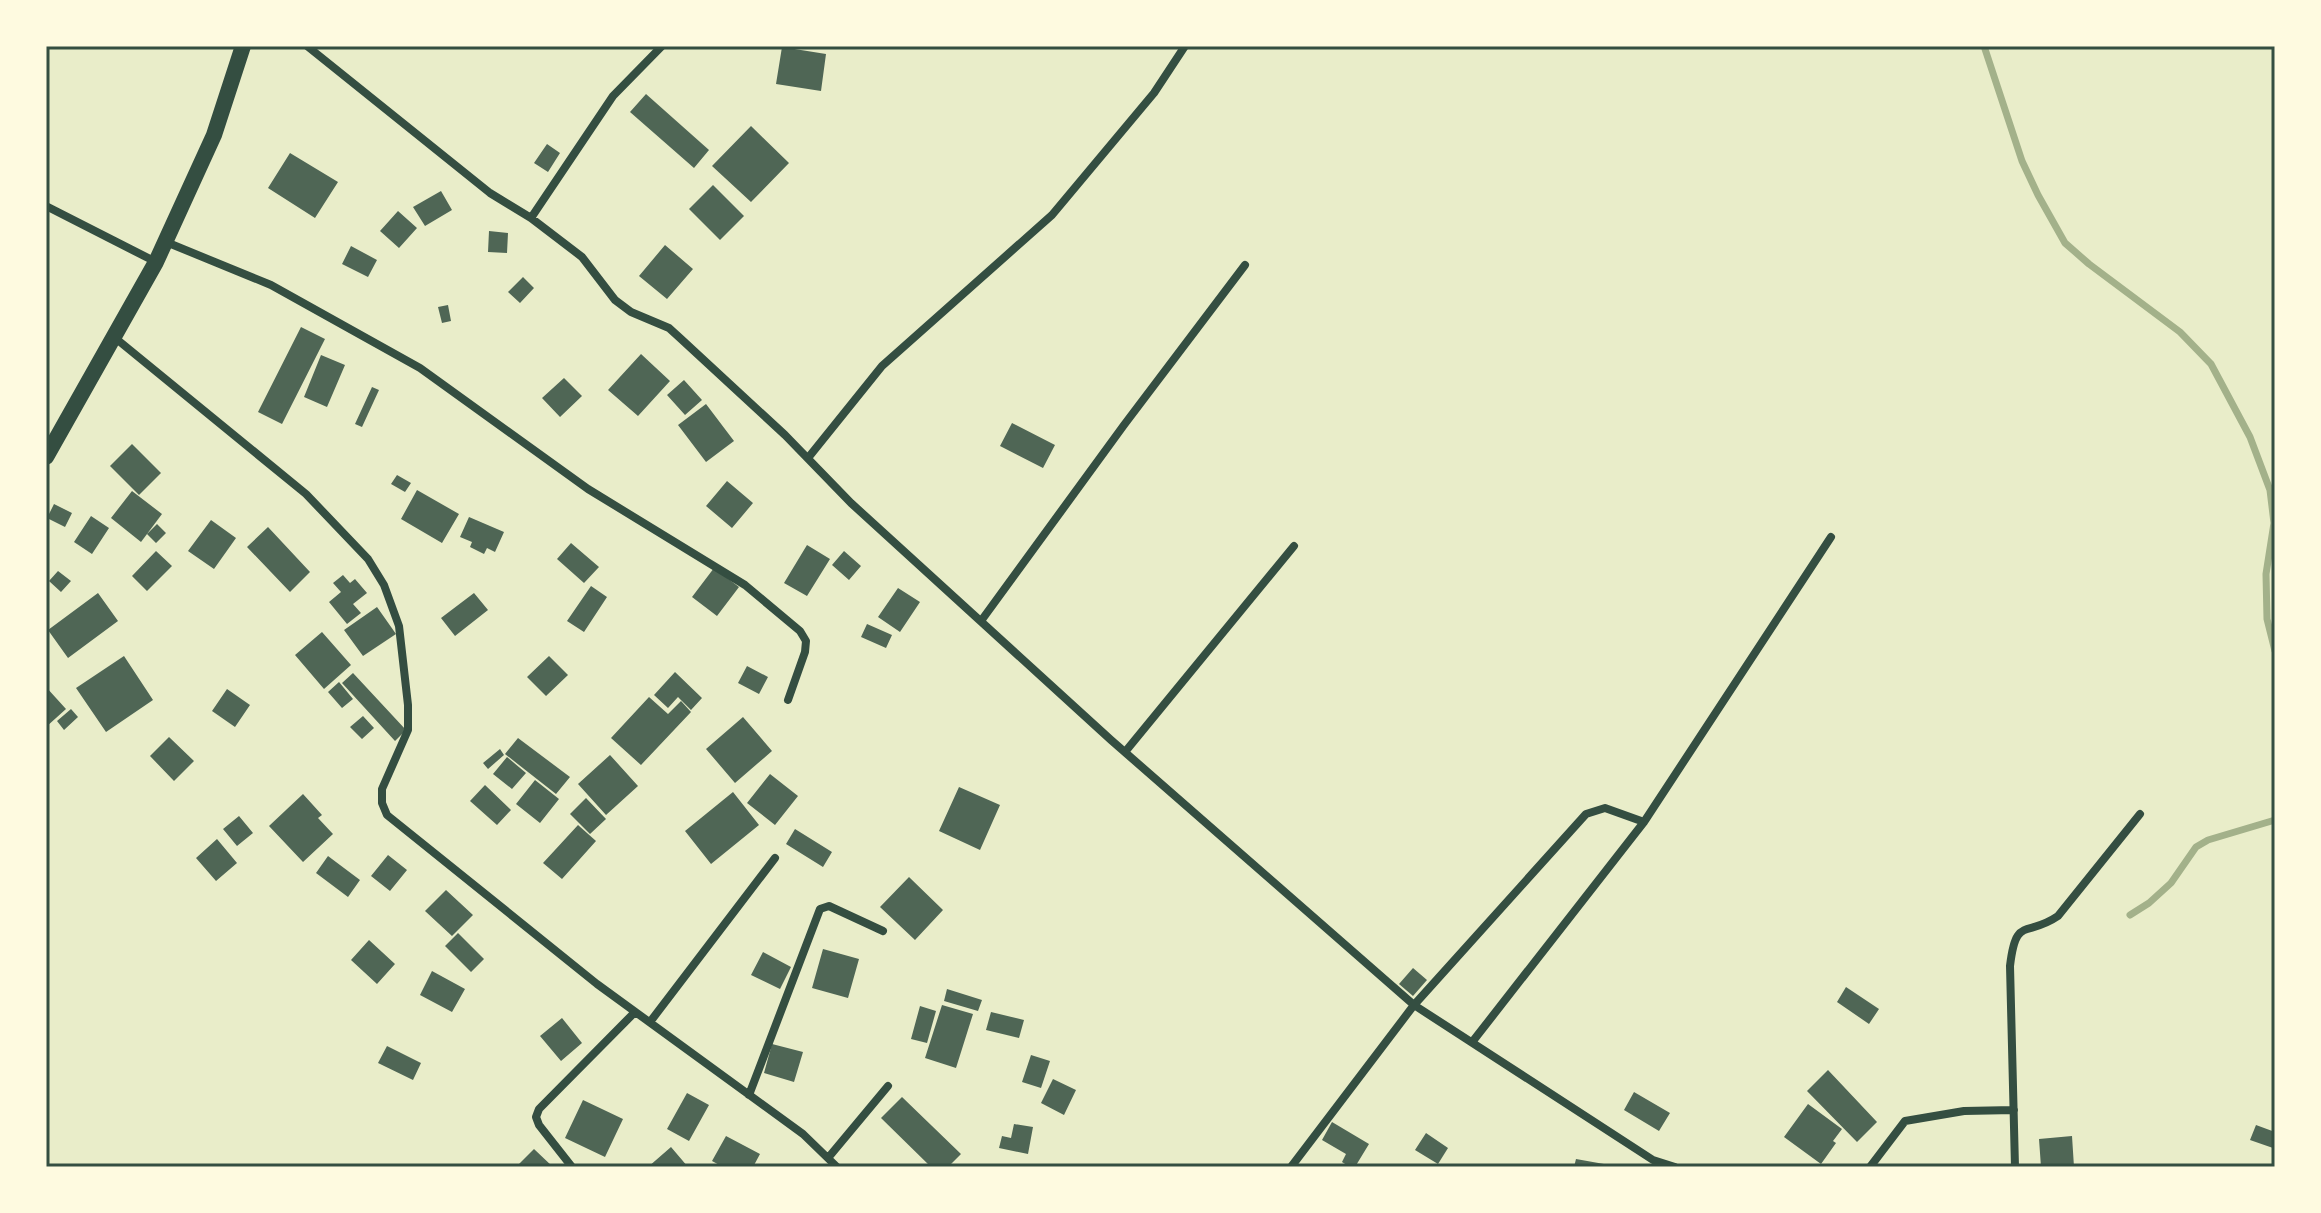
<svg xmlns="http://www.w3.org/2000/svg" width="2321" height="1213" viewBox="0 0 2321 1213" font-family="'Space Grotesk',sans-serif">
  <rect width="100%" height="100%" fill="#e9edc9"/>
  <g fill="none" stroke-linecap="round" stroke-linejoin="round">
    <path stroke="#a3b18a" stroke-width="7" d="M 1984,46 L 2022,161 L 2038,195 L 2065,243 L 2089,264 L 2180,332 L 2211,364 L 2250,437 L 2270,490 L 2274,523 L 2266,574 L 2267,619 L 2275,651
      M 2130,915 L 2149,903 L 2171,883 L 2196,847 L 2208,840 L 2275,820"/>
  </g>
  <path fill="#4f6655" d="M 782,47 L 826,54 L 821,91 L 776,84 Z
    M 646,94 L 709,150 L 694,168 L 630,112 Z
    M 751,126 L 789,163 L 751,202 L 712,166 Z
    M 547,144 L 560,153 L 548,172 L 534,163 Z
    M 290,153 L 338,182 L 315,218 L 268,188 Z
    M 713,185 L 744,216 L 720,240 L 689,209 Z
    M 441,191 L 452,210 L 425,226 L 413,207 Z
    M 398,211 L 417,228 L 399,248 L 380,231 Z
    M 489,231 L 508,233 L 507,253 L 488,252 Z
    M 665,245 L 693,269 L 667,299 L 639,276 Z
    M 351,246 L 377,260 L 368,277 L 342,264 Z
    M 523,277 L 534,288 L 520,303 L 508,292 Z
    M 448,305 L 451,321 L 442,323 L 438,307 Z
    M 301,327 L 325,339 L 282,424 L 258,412 Z
    M 641,354 L 670,381 L 638,416 L 608,390 Z
    M 321,355 L 345,365 L 327,407 L 304,397 Z
    M 564,378 L 582,396 L 560,417 L 542,398 Z
    M 684,380 L 702,400 L 685,415 L 667,395 Z
    M 372,387 L 379,390 L 362,427 L 355,424 Z
    M 706,404 L 734,441 L 706,462 L 678,425 Z
    M 1012,423 L 1055,445 L 1043,468 L 1000,446 Z
    M 132,444 L 161,473 L 139,495 L 110,466 Z
    M 397,475 L 411,483 L 405,492 L 391,484 Z
    M 727,481 L 753,503 L 732,528 L 706,506 Z
    M 417,490 L 459,514 L 442,543 L 401,519 Z
    M 132,491 L 162,514 L 141,542 L 111,518 Z
    M 54,504 L 72,513 L 65,527 L 47,518 Z
    M 91,516 L 109,528 L 92,554 L 74,542 Z
    M 469,517 L 504,532 L 495,552 L 487,548 L 484,554 L 470,547 L 472,542 L 460,537 Z
    M 211,520 L 236,538 L 214,569 L 188,551 Z
    M 157,524 L 166,533 L 156,543 L 147,534 Z
    M 268,527 L 310,572 L 290,592 L 247,547 Z
    M 571,543 L 599,567 L 584,583 L 557,559 Z
    M 807,545 L 830,559 L 807,596 L 784,583 Z
    M 156,551 L 172,566 L 147,591 L 132,576 Z
    M 844,551 L 861,566 L 849,580 L 832,565 Z
    M 714,568 L 739,587 L 717,616 L 692,597 Z
    M 58,571 L 71,581 L 61,592 L 49,581 Z
    M 343,575 L 350,583 L 355,579 L 367,593 L 353,604 L 361,613 L 347,624 L 329,602 L 341,592 L 333,583 Z
    M 591,586 L 607,597 L 584,632 L 567,621 Z
    M 898,588 L 920,602 L 900,632 L 878,617 Z
    M 98,593 L 118,621 L 68,658 L 48,630 Z
    M 474,593 L 488,610 L 455,636 L 441,618 Z
    M 377,607 L 396,634 L 363,656 L 344,630 Z
    M 867,624 L 892,635 L 886,648 L 861,637 Z
    M 322,632 L 351,665 L 324,689 L 295,655 Z
    M 124,656 L 153,700 L 106,732 L 76,688 Z
    M 549,656 L 568,675 L 546,696 L 527,677 Z
    M 747,666 L 768,677 L 759,694 L 738,683 Z
    M 675,672 L 702,698 L 691,710 L 678,697 L 668,708 L 654,695 Z
    M 353,673 L 406,730 L 395,741 L 342,683 Z
    M 339,682 L 353,699 L 342,708 L 328,692 Z
    M 46,687 L 66,709 L 46,727 Z
    M 227,689 L 250,705 L 235,727 L 212,711 Z
    M 649,697 L 668,714 L 681,701 L 691,712 L 641,765 L 611,738 Z
    M 71,709 L 78,717 L 64,730 L 57,721 Z
    M 363,716 L 374,728 L 362,739 L 350,727 Z
    M 743,717 L 772,751 L 735,783 L 706,749 Z
    M 169,737 L 194,761 L 174,781 L 150,756 Z
    M 518,738 L 570,777 L 556,794 L 505,754 Z
    M 500,749 L 504,755 L 488,769 L 483,763 Z
    M 610,755 L 638,786 L 606,815 L 578,784 Z
    M 507,757 L 526,773 L 512,789 L 493,774 Z
    M 770,774 L 798,796 L 775,825 L 747,803 Z
    M 535,780 L 559,799 L 540,823 L 516,804 Z
    M 485,785 L 511,810 L 497,825 L 470,801 Z
    M 959,787 L 1000,805 L 980,850 L 939,831 Z
    M 733,792 L 759,825 L 711,864 L 685,831 Z
    M 303,794 L 322,815 L 318,818 L 333,834 L 303,862 L 269,826 Z
    M 586,798 L 606,819 L 590,834 L 570,814 Z
    M 239,816 L 253,833 L 237,846 L 223,829 Z
    M 578,825 L 596,841 L 562,879 L 543,863 Z
    M 795,829 L 832,852 L 823,867 L 786,844 Z
    M 217,839 L 237,863 L 216,881 L 196,858 Z
    M 388,855 L 407,870 L 390,891 L 371,876 Z
    M 328,856 L 360,880 L 348,897 L 316,873 Z
    M 909,877 L 943,910 L 915,940 L 880,907 Z
    M 446,890 L 473,915 L 452,936 L 425,911 Z
    M 458,933 L 484,959 L 471,972 L 445,946 Z
    M 369,940 L 395,964 L 377,984 L 351,960 Z
    M 823,949 L 859,959 L 848,998 L 812,988 Z
    M 763,952 L 791,967 L 780,989 L 751,975 Z
    M 1413,968 L 1427,980 L 1413,996 L 1399,984 Z
    M 432,971 L 465,989 L 452,1012 L 420,995 Z
    M 1846,987 L 1879,1009 L 1869,1024 L 1837,1002 Z
    M 947,989 L 982,1000 L 978,1011 L 944,1001 Z
    M 942,1005 L 973,1014 L 956,1068 L 925,1058 Z
    M 920,1006 L 936,1011 L 927,1043 L 911,1039 Z
    M 991,1012 L 1024,1020 L 1019,1038 L 986,1030 Z
    M 562,1018 L 582,1043 L 561,1061 L 540,1036 Z
    M 772,1044 L 803,1052 L 794,1082 L 764,1073 Z
    M 387,1046 L 421,1063 L 413,1080 L 378,1063 Z
    M 1031,1055 L 1050,1061 L 1041,1088 L 1022,1082 Z
    M 1828,1070 L 1877,1122 L 1857,1142 L 1807,1091 Z
    M 1053,1079 L 1076,1090 L 1064,1115 L 1041,1103 Z
    M 1634,1092 L 1670,1113 L 1659,1131 L 1624,1110 Z
    M 687,1093 L 709,1105 L 689,1141 L 667,1129 Z
    M 902,1097 L 961,1154 L 948,1167 L 931,1167 L 881,1118 Z
    M 583,1100 L 623,1119 L 605,1157 L 565,1138 Z
    M 1808,1104 L 1842,1129 L 1833,1141 L 1836,1143 L 1821,1164 L 1784,1137 Z
    M 1332,1122 L 1369,1144 L 1355,1167 L 1350,1167 L 1342,1162 L 1346,1154 L 1322,1140 Z
    M 1014,1124 L 1033,1127 L 1028,1154 L 999,1148 L 1002,1136 L 1011,1138 Z
    M 2256,1125 L 2275,1132 L 2273,1148 L 2250,1140 Z
    M 1426,1133 L 1448,1148 L 1438,1164 L 1415,1150 Z
    M 726,1136 L 760,1154 L 753,1167 L 723,1167 L 712,1161 Z
    M 2072,1136 L 2074,1167 L 2041,1167 L 2039,1139 Z
    M 671,1147 L 688,1167 L 648,1167 Z
    M 534,1149 L 553,1167 L 516,1167 Z
    M 1576,1159 L 1604,1164 L 1604,1167 L 1574,1167 Z"/>
  <g fill="none" stroke-linecap="round" stroke-linejoin="round">
    <path stroke="#344e41" stroke-width="8" d="M 307,46 L 490,193 L 531,218 L 582,257 L 615,300 L 631,312 L 669,328 L 680,338 L 785,435 L 851,503 L 1111,740 L 1414,1005 L 1653,1160 L 1675,1167
      M 46,206 L 156,262
      M 531,218 L 613,96 L 662,46
      M 166,242 L 271,285 L 420,368 L 588,489 L 745,585 L 800,631 L 806,641 L 805,652 L 788,700
      M 114,337 L 306,494 L 368,559 L 384,585 L 399,626 L 408,705 L 408,730 L 382,789 L 382,803 L 387,815 L 597,984 L 803,1134 L 837,1167
      M 808,458 L 882,366 L 1052,215 L 1154,93 L 1185,46
      M 981,621 L 1124,425 L 1245,265
      M 1125,752 L 1294,546
      M 650,1022 L 775,858
      M 1473,1041 L 1644,822 L 1831,537
      M 749,1095 L 820,909 L 829,906 L 883,931
      M 828,1158 L 888,1086
      M 572,1167 L 539,1125 L 536,1117 L 539,1109 L 635,1012
      M 1291,1167 L 1414,1005 L 1586,814 L 1605,808 L 1644,822
      M 1870,1167 L 1905,1121 L 1964,1111 L 2014,1110
      M 2015,1167 L 2010,966 C 2016,915 2026,938 2058,916 L 2140,814"/>
    <path stroke="#344e41" stroke-width="16" d="M 46,457 L 156,262 L 214,135 L 243,46"/>
  </g>
  <rect width="2321" height="1213" fill="none" stroke="#fefae0" stroke-width="96"/>
  <rect x="48" y="48" width="2225" height="1117" fill="none" stroke="#344e41" stroke-width="3"/>
</svg>
